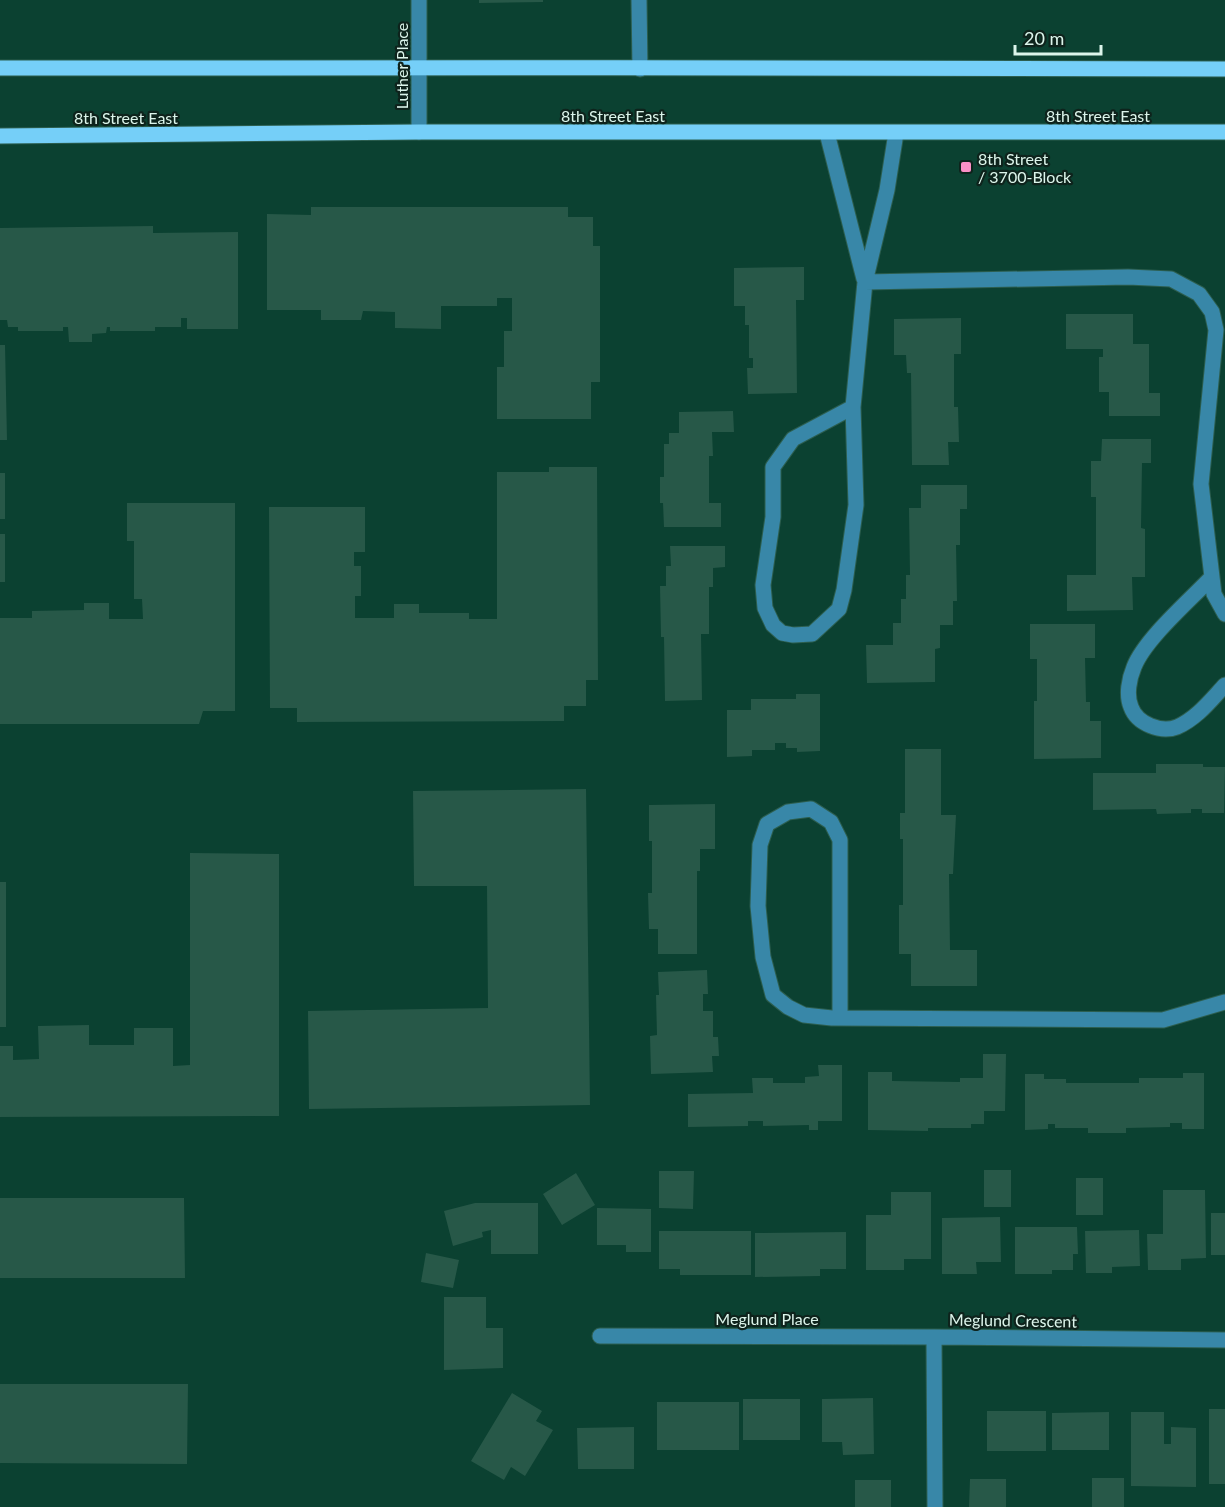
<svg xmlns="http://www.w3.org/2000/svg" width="1225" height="1507" viewBox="0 0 1225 1507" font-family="Lato,sans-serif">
  <rect width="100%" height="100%" fill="#0b4131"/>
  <path fill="#275848" d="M 479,0 L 543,0 L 543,2 L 479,3 Z
    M 311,207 L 568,207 L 568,217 L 593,217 L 593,246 L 600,246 L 600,382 L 591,382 L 591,419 L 497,419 L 497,367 L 504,367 L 504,331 L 512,331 L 512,298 L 497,298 L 497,306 L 441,306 L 441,329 L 395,328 L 395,312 L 363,311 L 361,320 L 321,320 L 321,310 L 267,310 L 267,214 L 311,215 Z
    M 153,226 L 153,233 L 238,232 L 238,329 L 187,329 L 187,318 L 181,318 L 181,327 L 155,327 L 155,331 L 110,331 L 110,327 L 107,327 L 106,333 L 92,334 L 92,342 L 69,342 L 68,327 L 63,327 L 63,331 L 18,331 L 18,327 L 8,327 L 7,320 L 0,320 L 0,228 Z
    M 804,267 L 804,300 L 796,300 L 797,393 L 748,394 L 747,368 L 753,368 L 753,358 L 749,358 L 749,325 L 745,325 L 745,306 L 734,306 L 734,268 Z
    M 1066,314 L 1133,314 L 1133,344 L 1149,344 L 1149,393 L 1160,393 L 1160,416 L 1109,416 L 1109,392 L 1099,392 L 1099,357 L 1103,357 L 1103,349 L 1066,349 Z
    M 961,318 L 961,354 L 954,354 L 954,407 L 958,407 L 959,442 L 948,442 L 949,465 L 912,465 L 911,373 L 907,373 L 906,355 L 894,355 L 894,319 Z
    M 0,345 L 5,345 L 7,440 L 0,440 Z
    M 733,411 L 734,432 L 712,432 L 713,456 L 709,456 L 709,503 L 721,503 L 721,527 L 664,527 L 663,503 L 660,503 L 660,477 L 664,477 L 664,444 L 669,444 L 669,433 L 679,433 L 679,412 Z
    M 1102,439 L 1151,439 L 1151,463 L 1142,463 L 1141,528 L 1145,529 L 1145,577 L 1132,577 L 1133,610 L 1067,611 L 1067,575 L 1096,575 L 1096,497 L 1091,497 L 1091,461 L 1101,461 Z
    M 549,467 L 597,467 L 598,680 L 586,680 L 586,706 L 564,706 L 564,721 L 297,722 L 297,708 L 270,708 L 269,507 L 365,507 L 365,552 L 354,552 L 354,566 L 361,566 L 361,596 L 355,596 L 355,618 L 394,618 L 394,604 L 419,604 L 419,613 L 469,613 L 469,619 L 497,619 L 497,472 L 549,472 Z
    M 0,473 L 5,473 L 5,519 L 0,519 Z
    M 921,485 L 967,485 L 967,509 L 960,509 L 960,545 L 956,545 L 957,601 L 953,601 L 953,625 L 940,625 L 940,648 L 935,649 L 935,682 L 867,683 L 866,645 L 893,645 L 893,623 L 901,623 L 901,599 L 906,599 L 906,575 L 910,575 L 909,508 L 921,508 Z
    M 127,503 L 235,503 L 235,711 L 203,711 L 199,724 L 0,724 L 0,618 L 32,618 L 32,611 L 84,610 L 84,603 L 109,603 L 109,619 L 143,619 L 142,599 L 134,599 L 134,541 L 127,541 Z
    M 0,534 L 5,534 L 5,582 L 0,582 Z
    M 670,546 L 725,546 L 725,567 L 713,568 L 713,587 L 709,587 L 709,634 L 701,634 L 702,700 L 665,701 L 664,637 L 661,637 L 660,586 L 666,586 L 666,566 L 671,566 Z
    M 1030,624 L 1095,624 L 1095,658 L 1085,658 L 1086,702 L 1090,702 L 1090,721 L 1101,721 L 1101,758 L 1034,759 L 1034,701 L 1037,701 L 1037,659 L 1030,659 Z
    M 796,694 L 820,694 L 820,751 L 797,752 L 797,748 L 786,748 L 786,743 L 775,743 L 775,750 L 752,750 L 752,756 L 727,757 L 727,710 L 751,710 L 751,699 L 796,699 Z
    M 905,749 L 941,749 L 941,815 L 956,815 L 953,874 L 949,874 L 950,950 L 977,950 L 977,986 L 911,986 L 911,954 L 899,954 L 899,905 L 903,905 L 903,839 L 900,839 L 900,813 L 905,813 Z
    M 1156,764 L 1203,764 L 1203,767 L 1225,767 L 1224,813 L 1202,813 L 1202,809 L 1191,809 L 1191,813 L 1157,814 L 1156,809 L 1093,810 L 1093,773 L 1156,773 Z
    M 586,789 L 590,1105 L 309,1109 L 308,1011 L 488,1008 L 487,886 L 414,886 L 413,791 Z
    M 715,804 L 715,849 L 700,849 L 700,871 L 697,871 L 697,954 L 658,954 L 658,929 L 649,929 L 648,893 L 652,893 L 652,841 L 649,841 L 649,805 Z
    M 190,853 L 279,854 L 279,1116 L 0,1117 L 0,1046 L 13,1046 L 13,1060 L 39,1059 L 38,1026 L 89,1025 L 89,1045 L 134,1045 L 134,1028 L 173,1028 L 173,1066 L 190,1065 Z
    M 0,882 L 6,882 L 6,1027 L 0,1027 Z
    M 707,970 L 708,994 L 703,994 L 703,1011 L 713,1011 L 713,1037 L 718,1037 L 719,1056 L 712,1056 L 713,1072 L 651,1074 L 650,1036 L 657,1035 L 656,995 L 659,995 L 658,972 Z
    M 983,1054 L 1006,1054 L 1005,1111 L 984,1111 L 984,1124 L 971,1124 L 971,1128 L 928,1128 L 928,1131 L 868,1130 L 868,1072 L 892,1072 L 892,1081 L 960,1082 L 960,1078 L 983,1078 Z
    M 818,1065 L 842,1065 L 842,1121 L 818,1121 L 818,1130 L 809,1130 L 809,1125 L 763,1126 L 763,1121 L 748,1121 L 748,1126 L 688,1127 L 688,1094 L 753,1093 L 752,1078 L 773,1078 L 773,1083 L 805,1083 L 805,1077 L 819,1076 Z
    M 1183,1073 L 1204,1073 L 1204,1129 L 1182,1129 L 1182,1123 L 1170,1123 L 1170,1127 L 1126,1128 L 1126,1133 L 1088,1133 L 1088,1128 L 1055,1128 L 1055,1124 L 1048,1124 L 1048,1129 L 1025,1130 L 1025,1074 L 1044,1074 L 1044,1079 L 1066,1079 L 1066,1083 L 1139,1083 L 1139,1078 L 1183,1078 Z
    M 984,1170 L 1011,1170 L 1011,1207 L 984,1207 Z
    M 659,1171 L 694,1171 L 693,1209 L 659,1208 Z
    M 576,1173 L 595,1205 L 562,1225 L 543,1194 Z
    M 1076,1178 L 1103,1178 L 1103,1215 L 1076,1215 Z
    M 1163,1190 L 1205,1190 L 1206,1258 L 1181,1259 L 1181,1270 L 1148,1270 L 1147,1234 L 1163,1234 Z
    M 891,1192 L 931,1192 L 931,1259 L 904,1259 L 904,1270 L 866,1270 L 866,1215 L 891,1215 Z
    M 0,1198 L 184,1198 L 185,1278 L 0,1278 Z
    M 475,1203 L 538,1203 L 538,1254 L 491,1254 L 491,1230 L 482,1232 L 483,1237 L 453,1246 L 444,1211 Z
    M 597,1208 L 651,1209 L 651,1252 L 626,1252 L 626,1245 L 597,1245 Z
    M 1211,1213 L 1225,1213 L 1225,1255 L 1211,1255 Z
    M 1000,1217 L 1001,1262 L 976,1262 L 977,1274 L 942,1274 L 942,1218 Z
    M 1015,1227 L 1077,1227 L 1078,1254 L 1073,1254 L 1073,1270 L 1052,1270 L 1052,1274 L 1015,1274 Z
    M 1139,1230 L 1140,1266 L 1112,1267 L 1112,1273 L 1086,1273 L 1085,1231 Z
    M 659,1231 L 751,1231 L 751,1275 L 680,1275 L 680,1269 L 659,1269 Z
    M 846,1232 L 846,1269 L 820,1269 L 820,1276 L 755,1277 L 755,1233 Z
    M 426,1253 L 459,1260 L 453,1288 L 421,1282 Z
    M 444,1297 L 486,1297 L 486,1328 L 503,1328 L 503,1368 L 444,1370 Z
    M 0,1384 L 188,1384 L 187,1464 L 0,1463 Z
    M 512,1393 L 542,1411 L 536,1421 L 553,1430 L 525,1476 L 511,1467 L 504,1480 L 471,1461 Z
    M 873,1398 L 874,1454 L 843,1455 L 842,1442 L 822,1442 L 822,1399 Z
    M 743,1399 L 800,1399 L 800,1440 L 743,1440 Z
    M 657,1402 L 739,1402 L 739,1450 L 657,1450 Z
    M 1209,1409 L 1225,1409 L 1225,1484 L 1209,1484 Z
    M 987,1411 L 1046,1411 L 1046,1451 L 987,1451 Z
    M 1109,1412 L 1109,1450 L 1052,1450 L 1052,1413 Z
    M 1131,1412 L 1164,1412 L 1164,1444 L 1171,1444 L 1171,1427 L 1196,1428 L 1196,1487 L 1131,1486 Z
    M 634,1427 L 634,1469 L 578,1469 L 577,1428 Z
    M 1092,1478 L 1124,1478 L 1124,1507 L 1092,1507 Z
    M 970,1479 L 1006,1479 L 1006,1507 L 969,1507 Z
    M 855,1480 L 891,1480 L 891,1507 L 855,1507 Z"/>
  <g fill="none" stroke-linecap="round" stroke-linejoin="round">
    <g stroke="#2c5e4f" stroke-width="17">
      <path id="minor" d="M 639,0 L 640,69
        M 419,132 L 419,0
        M 827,133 L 864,279
        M 865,282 L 1128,277 L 1171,279 L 1199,294 L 1212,312 L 1216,330 L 1201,484 L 1214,594 L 1225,614
        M 853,407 L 793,439 L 773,467 L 773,517 L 763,585 L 765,608 L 773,625 L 782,633 L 793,635 L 812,634 L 839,609 L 844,590 L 856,505 L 853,407 L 865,282 L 887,190 L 896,133
        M 1211,578 C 1189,601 1145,639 1134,667 C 1129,679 1126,695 1131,707 C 1137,724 1161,733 1177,727 C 1197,718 1210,701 1225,685
        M 840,1017 L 840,840 L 831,822 L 811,809 L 788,812 L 767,824 L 760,845 L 758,906 L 763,957 L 773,995 L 788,1007 L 804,1015 L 832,1018 L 1163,1020 L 1225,1002
        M 600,1336 L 934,1337
        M 935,1507 L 934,1337 L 1225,1340"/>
    </g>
    <g stroke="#2c5e4f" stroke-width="17">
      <path id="major" d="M 0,68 C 408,66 817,69 1225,69
        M 0,136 L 419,132 L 1225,132"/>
    </g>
    <use href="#minor" stroke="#3887a8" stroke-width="15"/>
    <use href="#major" stroke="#75cff8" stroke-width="15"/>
  </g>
  <rect fill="#fb8fc6" stroke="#0e231c" stroke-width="2" x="960" y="161" width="12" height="12" rx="3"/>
  <g text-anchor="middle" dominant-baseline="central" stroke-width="4.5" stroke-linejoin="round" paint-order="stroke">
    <g font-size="16" fill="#dcf5eb" stroke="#0e231c">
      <text transform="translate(401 66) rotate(-90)">Luther Place</text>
      <text x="613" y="115">8th Street East</text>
      <text x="1098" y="115">8th Street East</text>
      <text x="126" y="117">8th Street East</text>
      <text x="767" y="1318">Meglund Place</text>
      <text transform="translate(1013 1320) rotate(1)">Meglund Crescent</text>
    </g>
    <g font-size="16" fill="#dcf5eb" stroke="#0e231c" text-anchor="start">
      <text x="978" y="158">8th Street<tspan x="978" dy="18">/ 3700-Block</tspan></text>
    </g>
  </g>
  <path d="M1015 45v9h86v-9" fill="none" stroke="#dcf5eb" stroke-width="3"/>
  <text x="1024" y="45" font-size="18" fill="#dcf5eb" stroke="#0e231c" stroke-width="4.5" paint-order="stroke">20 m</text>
</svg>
